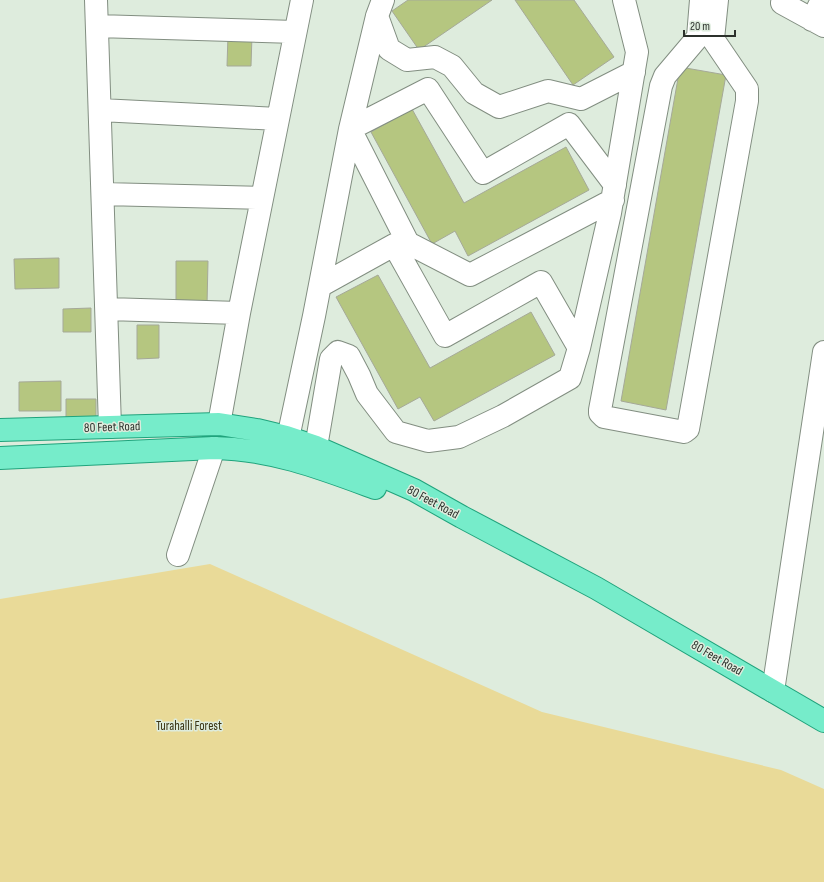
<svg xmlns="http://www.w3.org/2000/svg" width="824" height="882" viewBox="0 0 824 882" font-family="'Sofia Sans Condensed',sans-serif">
  <rect width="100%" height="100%" fill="#deecdd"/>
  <path fill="#e9da98" d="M 210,564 L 542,712 L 781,770 L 824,789 L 824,882 L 0,882 L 0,599 Z"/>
  <path fill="#b5c680" stroke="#a5a998" d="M 408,0 L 492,0 L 419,50 L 392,11 Z
    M 515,0 L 574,0 L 614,57 L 573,85 Z
    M 228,35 L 252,35 L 251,66 L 227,66 Z
    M 680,67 L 726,75 L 666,410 L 621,401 Z
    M 412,109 L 464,203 L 566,147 L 589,190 L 468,256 L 455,231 L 432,244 L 371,132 Z
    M 59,258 L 59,288 L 15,289 L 14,259 Z
    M 176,261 L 208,261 L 207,305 L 176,305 Z
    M 378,275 L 430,368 L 531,312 L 555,355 L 434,421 L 420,397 L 398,409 L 336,297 Z
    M 91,308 L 91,332 L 63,332 L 63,309 Z
    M 137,325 L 159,325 L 159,358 L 137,359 Z
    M 61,381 L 61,411 L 19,411 L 19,382 Z
    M 66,399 L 96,399 L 96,417 L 66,417 Z"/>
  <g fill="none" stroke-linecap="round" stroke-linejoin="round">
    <g stroke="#828e81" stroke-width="24">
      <path id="minor" d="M 96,0 L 110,427
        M 701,0 L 698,37 L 665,76 L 661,86 L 600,410 L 600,413 L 604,417 L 684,432 L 688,429 L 747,101 L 747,89 L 713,39 L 717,0
        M 782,3 L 824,26
        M 377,16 L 389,49 L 407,60 L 435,57 L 452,66 L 474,93 L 499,107 L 548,91 L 581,99 L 634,72
        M 812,20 L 822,0
        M 97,26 L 295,32
        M 100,110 L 278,119
        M 103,194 L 262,198
        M 613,200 L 470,275 L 408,243 L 350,129 L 428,89 L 483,173 L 569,124 L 615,185
        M 320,286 L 394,245 L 445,336 L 541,282 L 579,348
        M 107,309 L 239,313
        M 219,424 L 239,313 L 302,0
        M 288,438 L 314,316 L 350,129 L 377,16 L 383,0
        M 316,447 L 331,359 L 338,352 L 349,356 L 359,375 L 367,394 L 396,432 L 428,441 L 459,437 L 503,416 L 570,378 L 579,348 L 610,213 L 637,52 L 624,0
        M 178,555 L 214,448
        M 773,691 L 824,352"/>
    </g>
    <g stroke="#20a37c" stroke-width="24">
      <path id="major" d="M 0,430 L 219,424 L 257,430 L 286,437 L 316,447 L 414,490 L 462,517 L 596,588 L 824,721
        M 0,458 L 214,448 C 272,449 321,468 375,488"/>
    </g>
    <use href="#minor" stroke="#fff" stroke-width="22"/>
    <use href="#major" stroke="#76ecca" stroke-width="22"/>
  </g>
  <g text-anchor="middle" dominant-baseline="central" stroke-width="3" stroke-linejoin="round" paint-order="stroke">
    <g font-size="13" fill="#2c312c" stroke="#deecdd">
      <text transform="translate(112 427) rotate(-2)">80 Feet Road</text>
      <text transform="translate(433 502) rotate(28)">80 Feet Road</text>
      <text transform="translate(717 658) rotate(30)">80 Feet Road</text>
    </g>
    <g font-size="13" fill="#383110" stroke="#deecdd">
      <text x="189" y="726">Turahalli Forest</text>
    </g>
  </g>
  <path d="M684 30v6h51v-6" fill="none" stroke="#2c312c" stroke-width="2"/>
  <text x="690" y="30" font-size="12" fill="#2c312c" stroke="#deecdd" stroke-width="3" paint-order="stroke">20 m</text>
</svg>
